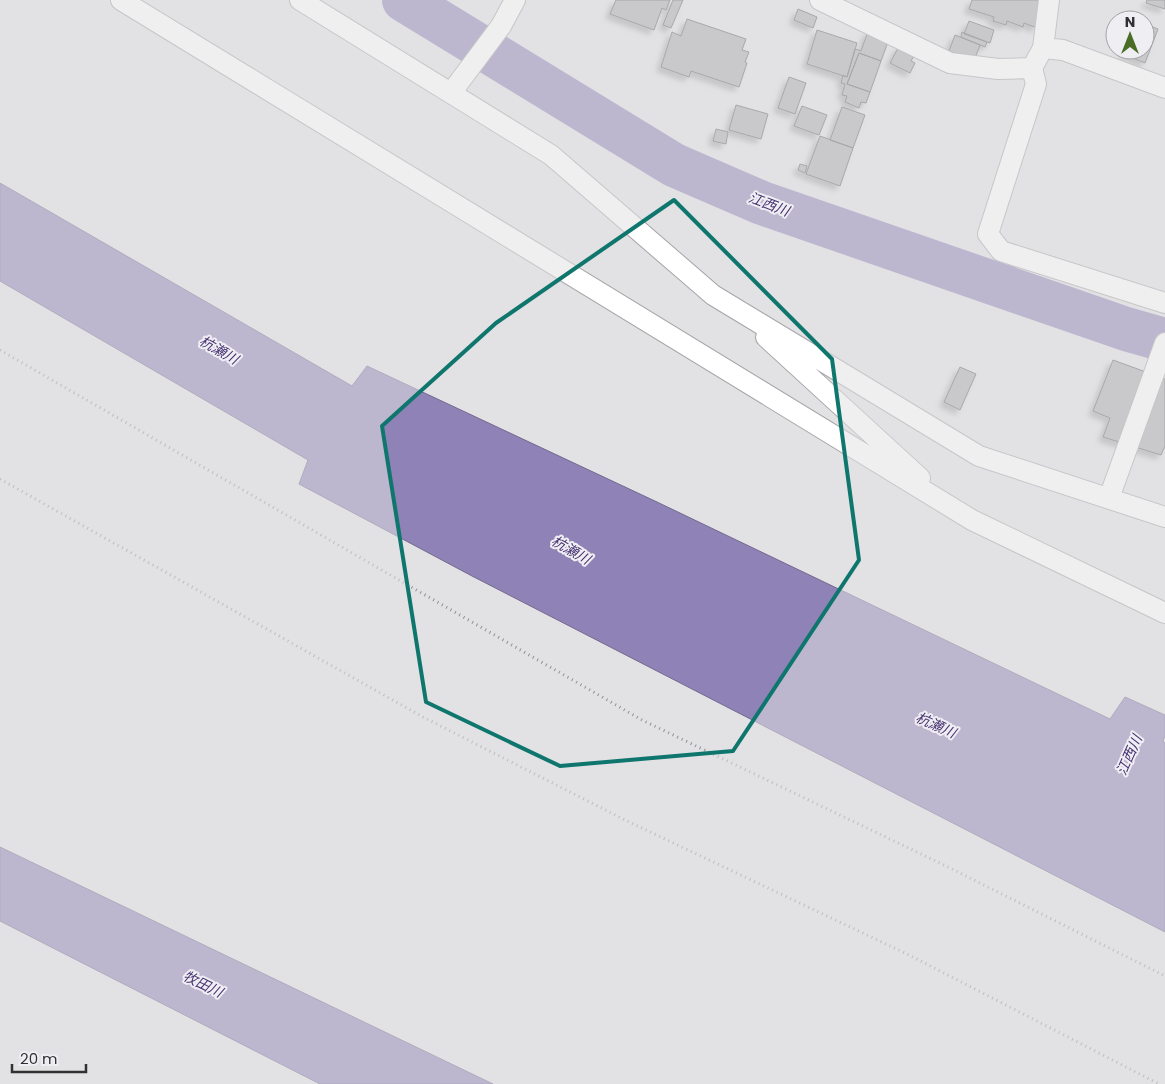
<svg xmlns="http://www.w3.org/2000/svg" width="1165" height="1084" viewBox="0 0 1165 1084" font-family="Poppins,'Noto Sans JP',sans-serif">
  <defs>
    <filter id="shadow"><feDropShadow dx="-4.5" dy="4.5" stdDeviation="2.5" flood-color="#0004"/></filter>
  </defs>
  <rect width="100%" height="100%" fill="#e2e1e4"/>
  <path fill="#8f82b6" stroke="#736a8e" d="M 0,183 L 352,386 L 367,366 L 657,502 L 1110,719 L 1125,697 L 1165,715 L 1165,736 L 1163,741 L 1165,743 L 1165,932 L 472,576 L 299,484 L 308,460 L 0,281 Z
    M 0,847 L 493,1084 L 320,1084 L 0,921 Z"/>
  <g fill="none" stroke-linecap="round" stroke-linejoin="round">
    <path stroke="#8f82b6" stroke-width="44" d="M 404,0 L 674,165 L 762,203 L 1126,329 L 1165,340"/>
  </g>
  <path fill="#aaaaad" stroke="#636265" filter="url(#shadow)" d="M 616,0 L 670,0 L 666,10 L 662,8 L 654,30 L 610,14 Z
    M 673,0 L 683,0 L 671,28 L 663,25 Z
    M 972,0 L 1041,0 L 1037,28 L 1024,23 L 1023,27 L 1007,21 L 1006,25 L 993,21 L 994,17 L 969,9 Z
    M 1147,0 L 1165,0 L 1165,9 L 1146,3 Z
    M 798,9 L 817,17 L 813,28 L 794,20 Z
    M 687,19 L 746,39 L 742,50 L 749,52 L 745,62 L 747,63 L 739,87 L 691,71 L 689,77 L 661,67 L 672,32 L 681,36 Z
    M 969,21 L 994,30 L 990,43 L 964,34 Z
    M 1145,24 L 1158,29 L 1145,63 L 1123,54 L 1124,50 L 1145,50 Z
    M 817,30 L 857,43 L 847,77 L 807,64 Z
    M 868,31 L 889,39 L 881,61 L 859,53 L 847,84 L 870,92 L 866,103 L 861,102 L 859,108 L 845,102 L 847,96 L 842,95 L 845,84 L 841,83 L 843,75 L 847,77 L 855,49 L 861,51 Z
    M 962,32 L 987,42 L 985,47 L 961,37 Z
    M 955,35 L 980,45 L 974,61 L 949,51 Z
    M 899,46 L 915,54 L 911,61 L 915,63 L 910,73 L 890,63 Z
    M 859,53 L 881,61 L 870,92 L 847,84 Z
    M 789,77 L 806,83 L 795,114 L 778,108 Z
    M 736,105 L 768,114 L 761,139 L 729,130 Z
    M 802,106 L 827,115 L 819,135 L 794,126 Z
    M 842,107 L 865,115 L 853,148 L 830,140 Z
    M 716,129 L 728,132 L 726,144 L 713,141 Z
    M 820,136 L 853,148 L 840,186 L 806,174 Z
    M 800,164 L 807,166 L 805,173 L 798,170 Z
    M 1113,360 L 1165,379 L 1165,446 L 1161,455 L 1103,437 L 1110,418 L 1093,411 Z
    M 960,367 L 976,374 L 960,410 L 944,402 Z"/>
  <g fill="none" stroke-linecap="round" stroke-linejoin="round">
    <g stroke="#a5a4a7" stroke-width="22">
      <path id="street" d="M 121,0 L 972,520 L 1165,613
        M 300,0 L 551,155 L 713,295 L 979,456 L 1165,517
        M 820,0 L 950,63 L 998,69 L 1032,68
        M 1049,0 L 1043,48 L 1032,68 L 1036,84 L 988,234 L 1001,251 L 1165,303
        M 1043,48 L 1063,50 L 1165,88
        M 451,93 L 501,26 L 515,0
        M 766,337 L 920,478
        M 1109,498 L 1165,343"/>
    </g>
    <path stroke="#929193" stroke-width="3" stroke-dasharray="1 4" stroke-linecap="butt" d="M 0,350 L 642,720 L 946,866 L 1165,976
      M 0,479 L 423,717 L 625,820 L 909,955 L 1159,1084"/>
    <use href="#street" stroke="#fff" stroke-width="20"/>
  </g>
  <path d="M0 0H1165V1084H0ZM 674,200 L 832,359 L 859,560 L 733,751 L 560,766 L 426,702 L 382,426 L 496,323 Z" fill="#e2e1e4" fill-opacity=".55" fill-rule="evenodd"/>
  <path fill="none" stroke="#0f766e" stroke-width="4" stroke-linejoin="round" d="M 674,200 L 832,359 L 859,560 L 733,751 L 560,766 L 426,702 L 382,426 L 496,323 Z"/>
  <g text-anchor="middle" dominant-baseline="central" stroke-width="4" stroke-linejoin="round" paint-order="stroke">
    <g font-size="14" font-style="italic" fill="#473273" stroke="#efeef2">
      <text transform="translate(769 204) rotate(21)">江西川</text>
      <text transform="translate(219 350) rotate(30)">杭瀬川</text>
      <text transform="translate(571 550) rotate(30)">杭瀬川</text>
      <text transform="translate(936 725) rotate(24)">杭瀬川</text>
      <text transform="translate(1129 755) rotate(-66)">江西川</text>
      <text transform="translate(203 984) rotate(26)">牧田川</text>
    </g>
  </g>
  <g transform="translate(1130 35)"><circle r="24" fill="#efeef2" stroke="#a3a2a5"/>
  <path d="M0-4L9 19L0 12L-9 19Z" fill="#4a6c24"/>
  <text y="-8" font-size="14" font-weight="bold" text-anchor="middle" fill="#313132">N</text>
  </g>
  <path d="M12 1064v8h74v-8" fill="none" stroke="#313132" stroke-width="2.5"/>
  <text x="20" y="1064" font-size="15" fill="#313132" stroke="#efeef2" stroke-width="4" paint-order="stroke">20 m</text>
</svg>
